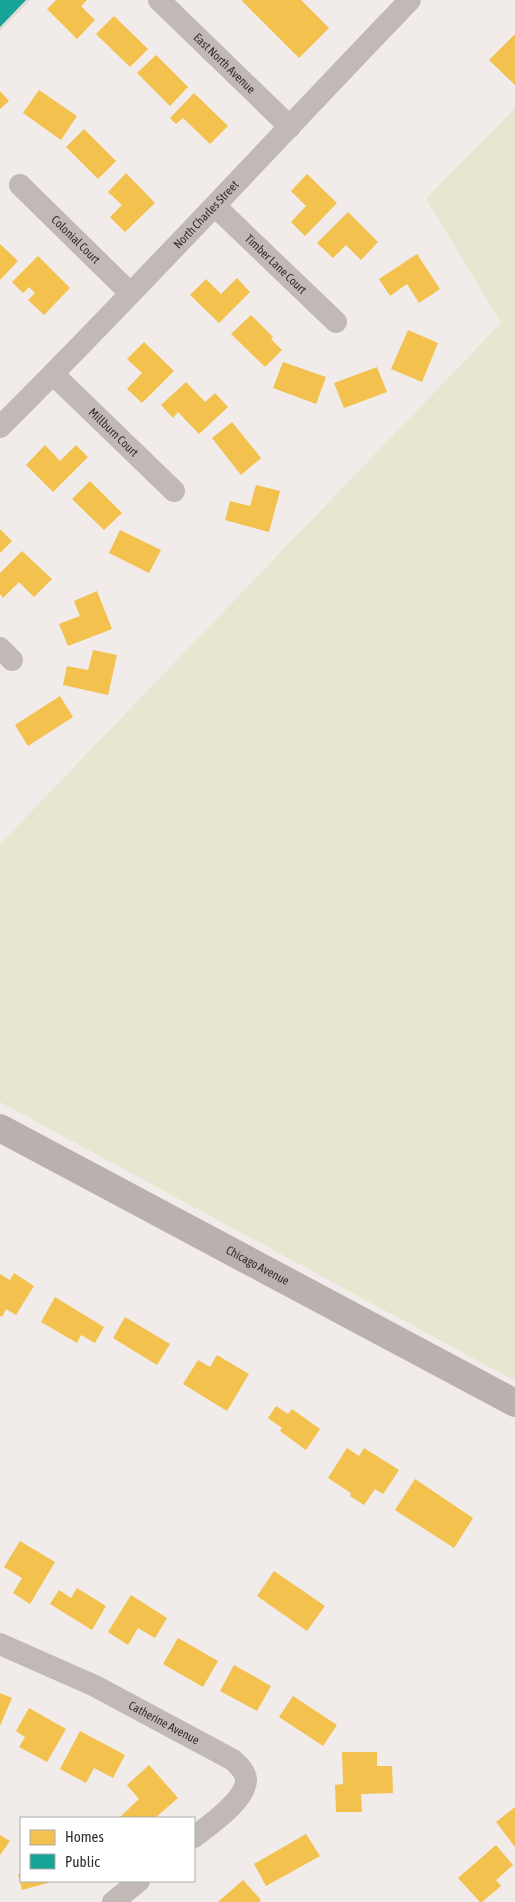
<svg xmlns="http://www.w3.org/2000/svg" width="515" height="1902" viewBox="0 0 515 1902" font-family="'Asap Condensed',sans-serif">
  <rect width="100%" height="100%" fill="#f1ecea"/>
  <path fill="#e6dbd6" d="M 0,0 L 31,0 L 0,31 Z"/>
  <path fill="#e8e6d0" d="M 515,108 L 515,1381 L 0,1102 L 0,844 L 501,323 L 426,199 Z"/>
  <path fill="#f2c14e" d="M 56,0 L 87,0 L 81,6 L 95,20 L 77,39 L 47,9 Z
    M 243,0 L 301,0 L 329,28 L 299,58 L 242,1 Z
    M 114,16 L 148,49 L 130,67 L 96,34 Z
    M 515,34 L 515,85 L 489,60 Z
    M 156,55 L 188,87 L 170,106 L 137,73 Z
    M 39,90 L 77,116 L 61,140 L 23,113 Z
    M 0,91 L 9,101 L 0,109 Z
    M 194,93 L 228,126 L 210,144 L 183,118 L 176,124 L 170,118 Z
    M 84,129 L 116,161 L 98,179 L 66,147 Z
    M 126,173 L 155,203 L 125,232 L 110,217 L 122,205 L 108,192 Z
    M 307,174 L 337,203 L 305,236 L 291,222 L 306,206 L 291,191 Z
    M 348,212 L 378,242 L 361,260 L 346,245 L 333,258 L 317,243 Z
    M 0,244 L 18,261 L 0,280 Z
    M 417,254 L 440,289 L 419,303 L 407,284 L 390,296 L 379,279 Z
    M 38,256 L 70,288 L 44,315 L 28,300 L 35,293 L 29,287 L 23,293 L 12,282 Z
    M 237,278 L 250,292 L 219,323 L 190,295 L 206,279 L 221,294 Z
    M 251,315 L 273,337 L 271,339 L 282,350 L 265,367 L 231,334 Z
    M 408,330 L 438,343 L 422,382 L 391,369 Z
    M 144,342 L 174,371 L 142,403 L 127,389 L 142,373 L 127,359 Z
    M 283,362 L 326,377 L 316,404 L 273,388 Z
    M 377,367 L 387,392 L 344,408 L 334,383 Z
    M 186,382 L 205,402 L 215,393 L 228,407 L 199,434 L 178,412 L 173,418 L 161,405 Z
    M 232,422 L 261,458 L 241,475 L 212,438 Z
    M 45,445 L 60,461 L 76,445 L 88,457 L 53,492 L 26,465 Z
    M 90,481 L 122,513 L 104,530 L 72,499 Z
    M 256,485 L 280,491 L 269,532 L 225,520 L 230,501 L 250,506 Z
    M 0,529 L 12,541 L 0,553 Z
    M 120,530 L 161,550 L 149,573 L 109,553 Z
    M 22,551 L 52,579 L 34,597 L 19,582 L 3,598 L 0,594 L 0,573 Z
    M 97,591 L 112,629 L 68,646 L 59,624 L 80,616 L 74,601 Z
    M 93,650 L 117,655 L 108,695 L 63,685 L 67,666 L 88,670 Z
    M 60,696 L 73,717 L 28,746 L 15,725 Z
    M 14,1273 L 34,1286 L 16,1315 L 6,1309 L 2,1317 L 0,1316 L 0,1274 L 10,1280 Z
    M 55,1297 L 104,1327 L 95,1343 L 81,1335 L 77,1343 L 41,1322 Z
    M 125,1317 L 170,1344 L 157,1365 L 113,1338 Z
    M 217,1355 L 249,1374 L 227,1411 L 183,1384 L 198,1360 L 210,1367 Z
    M 276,1406 L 288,1414 L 292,1409 L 320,1429 L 306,1450 L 280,1431 L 282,1428 L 268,1418 Z
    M 347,1448 L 359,1456 L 364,1448 L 399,1470 L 383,1494 L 375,1489 L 364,1505 L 350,1496 L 351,1493 L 328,1478 Z
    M 415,1479 L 473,1518 L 454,1548 L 395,1510 Z
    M 20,1541 L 55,1562 L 30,1604 L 13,1593 L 22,1578 L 4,1567 Z
    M 274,1571 L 325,1606 L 307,1631 L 257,1596 Z
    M 77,1588 L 106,1606 L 92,1630 L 50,1604 L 59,1590 L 71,1598 Z
    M 131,1595 L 167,1618 L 155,1638 L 138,1628 L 128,1645 L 108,1632 Z
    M 178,1638 L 218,1661 L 203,1687 L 163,1664 Z
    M 234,1665 L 271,1686 L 257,1711 L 220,1691 Z
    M 0,1693 L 12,1698 L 0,1726 Z
    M 293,1696 L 337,1725 L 323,1746 L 279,1717 Z
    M 29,1708 L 66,1729 L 47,1762 L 19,1747 L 25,1737 L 16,1731 Z
    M 80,1731 L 125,1755 L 113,1778 L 94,1768 L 86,1783 L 60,1769 Z
    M 342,1752 L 377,1752 L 377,1766 L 392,1766 L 393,1793 L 361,1794 L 362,1812 L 336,1812 L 335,1785 L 343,1784 Z
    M 149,1765 L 178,1798 L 155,1818 L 121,1818 L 120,1817 L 139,1799 L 127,1785 Z
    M 515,1807 L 515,1847 L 496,1822 Z
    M 306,1834 L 320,1856 L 266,1886 L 254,1864 Z
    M 0,1835 L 10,1841 L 0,1855 Z
    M 496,1845 L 513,1865 L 496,1880 L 501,1886 L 482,1902 L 480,1902 L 458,1878 Z
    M 21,1873 L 21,1881 L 55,1881 L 22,1890 L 18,1874 Z
    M 243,1880 L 261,1900 L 259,1902 L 218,1902 Z"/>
  <path fill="#17a398" d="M 0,0 L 26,0 L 0,27 Z"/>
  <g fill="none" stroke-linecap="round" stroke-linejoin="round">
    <g stroke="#c1b9b6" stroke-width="22">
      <path id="s1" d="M 159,0 L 290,127"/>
      <path id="s2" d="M 20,185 L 130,293"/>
      <path id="s3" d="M 215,206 L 336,322"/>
      <path id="s4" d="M 53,374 L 174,491"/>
      <path id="s5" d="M 0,427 C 140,288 273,142 410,0"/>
      <path d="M 0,648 L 12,660"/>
      <path id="s6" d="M 0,1644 L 95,1686 L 233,1760 C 238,1765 245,1771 246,1779 C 247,1800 208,1826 194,1837"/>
      <path d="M 113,1902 L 139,1881"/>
    </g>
    <path stroke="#bab1ae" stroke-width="28" id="s7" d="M 0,1128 L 515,1403"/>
  </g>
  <g text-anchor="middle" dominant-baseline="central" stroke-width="5" stroke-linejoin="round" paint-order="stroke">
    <g font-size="12" fill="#322f2d" stroke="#fff">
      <text stroke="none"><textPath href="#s1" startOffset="91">East North Avenue</textPath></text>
      <text stroke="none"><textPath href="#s5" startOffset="296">North Charles Street</textPath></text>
      <text stroke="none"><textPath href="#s2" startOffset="78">Colonial Court</textPath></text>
      <text stroke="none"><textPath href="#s3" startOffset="84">Timber Lane Court</textPath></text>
      <text stroke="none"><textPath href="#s4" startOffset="84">Millburn Court</textPath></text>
      <text stroke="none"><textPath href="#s7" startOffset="292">Chicago Avenue</textPath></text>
      <text stroke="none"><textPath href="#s6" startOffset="182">Catherine Avenue</textPath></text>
    </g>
  </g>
  <rect x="20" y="1817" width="175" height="65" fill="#ffffff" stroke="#adacab"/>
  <rect x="30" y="1830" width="25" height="15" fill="#f2c14e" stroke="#adacab"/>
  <text x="65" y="1842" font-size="15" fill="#322f2d">Homes</text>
  <rect x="30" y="1854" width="25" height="15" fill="#17a398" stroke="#adacab"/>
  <text x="65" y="1867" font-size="15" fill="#322f2d">Public</text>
</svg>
